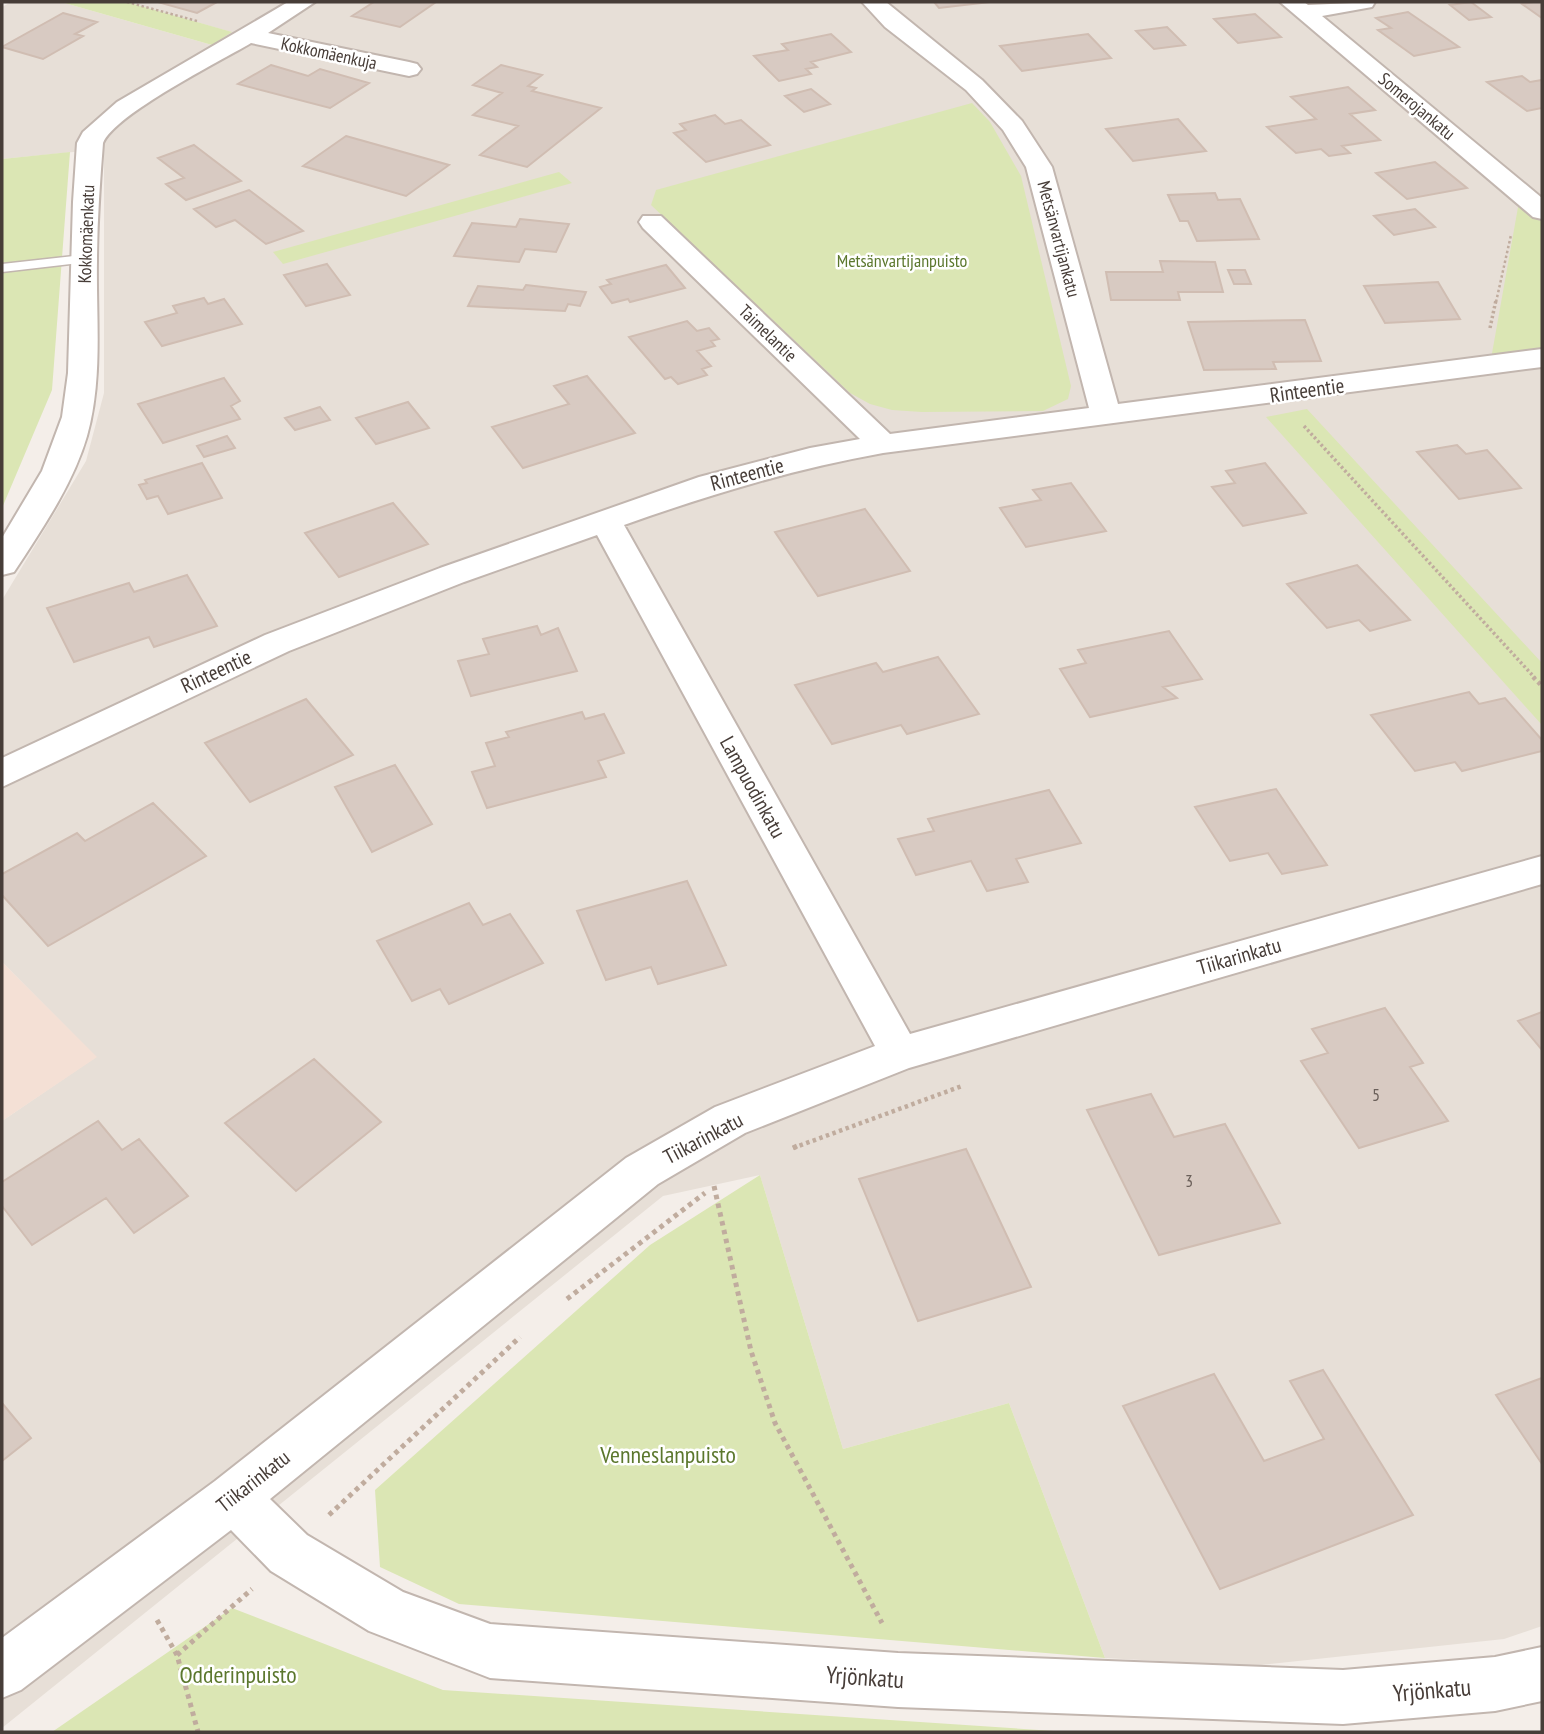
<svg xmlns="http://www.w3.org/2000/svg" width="1544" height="1734" viewBox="0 0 1544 1734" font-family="'PT Sans Narrow',sans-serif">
  <rect width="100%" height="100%" fill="#f4eee9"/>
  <path fill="#e7dfd7" d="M 11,2 L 61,2 L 212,45 L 231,32 L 127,2 L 1542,2 L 1542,1626 L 1504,1639 L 1252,1666 L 1105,1658 L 1009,1403 L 843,1449 L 760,1175 L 663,1196 L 2,1728 L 2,1121 L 96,1057 L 2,962 L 2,600 L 86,461 L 104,393 L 104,149 L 2,159 L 2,7 Z"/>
  <path fill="#f4e0d5" d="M 2,962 L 97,1057 L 2,1121 Z"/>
  <path fill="#dbe6b4" d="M 61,2 L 127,2 L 232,32 L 212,45 Z
    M 972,103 L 990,122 L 1021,176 L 1071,386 L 1068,399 L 1043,411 L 922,412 L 892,410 L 870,404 L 850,393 L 651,205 L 656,190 Z
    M 70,152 L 52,390 L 2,508 L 2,159 Z
    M 559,172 L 572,183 L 283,264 L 273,252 Z
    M 1520,196 L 1542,215 L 1542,353 L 1491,359 Z
    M 1307,409 L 1542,663 L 1542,725 L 1266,417 Z
    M 760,1175 L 843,1449 L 1009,1403 L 1105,1658 L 459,1604 L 380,1567 L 375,1490 L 650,1245 Z
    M 232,1608 L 443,1690 L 1069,1732 L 52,1732 Z"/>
  <path fill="#d8cac2" stroke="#d0bdb2" stroke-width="2" d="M 164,2 L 217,2 L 197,13 L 161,3 Z
    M 374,2 L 436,2 L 400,27 L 352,16 Z
    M 934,2 L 990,2 L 939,8 Z
    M 1471,2 L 1491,17 L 1469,20 L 1450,5 Z
    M 1542,2 L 1542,18 L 1522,4 L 1533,2 Z
    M 1408,12 L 1459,47 L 1414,56 L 1378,30 L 1391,28 L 1376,18 Z
    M 63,13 L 97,22 L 75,34 L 83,36 L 43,59 L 2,47 Z
    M 1255,14 L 1281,37 L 1238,43 L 1214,19 Z
    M 1167,27 L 1185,45 L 1154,49 L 1136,31 Z
    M 831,34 L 851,52 L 811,62 L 817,67 L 806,69 L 811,74 L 779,81 L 754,56 L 788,50 L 782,44 Z
    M 1088,34 L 1111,58 L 1022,71 L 1000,46 Z
    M 271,65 L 308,76 L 320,69 L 369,83 L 330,108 L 238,84 Z
    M 501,65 L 542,75 L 528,86 L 536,88 L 532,91 L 601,108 L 527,167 L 480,155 L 518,126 L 473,115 L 502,93 L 473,85 Z
    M 1522,76 L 1530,82 L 1542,80 L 1542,108 L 1527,111 L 1487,82 Z
    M 1348,87 L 1375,110 L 1350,114 L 1380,140 L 1342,146 L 1350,153 L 1329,156 L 1321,149 L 1296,153 L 1267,127 L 1316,119 L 1291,97 Z
    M 811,89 L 830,104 L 804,112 L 785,96 Z
    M 715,115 L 725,124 L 741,120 L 770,145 L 706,162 L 674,133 L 686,130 L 680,124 Z
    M 1178,119 L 1206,151 L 1133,161 L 1106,129 Z
    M 346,136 L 449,165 L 406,196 L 303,166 Z
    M 194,145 L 241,181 L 186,200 L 166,184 L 184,178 L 158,158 Z
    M 1435,162 L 1467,188 L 1407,199 L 1376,173 Z
    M 249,190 L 303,231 L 266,244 L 235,220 L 216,227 L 194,209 Z
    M 1215,193 L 1218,200 L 1240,199 L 1259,239 L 1197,241 L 1188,221 L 1180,221 L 1168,195 Z
    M 1415,209 L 1435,227 L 1394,235 L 1374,216 Z
    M 520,219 L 569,224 L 556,252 L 525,249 L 519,262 L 454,256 L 472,223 L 516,227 Z
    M 1160,261 L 1215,262 L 1223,292 L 1178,292 L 1180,300 L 1111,300 L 1106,272 L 1163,272 Z
    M 327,264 L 350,295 L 306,306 L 284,275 Z
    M 666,265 L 685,288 L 630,302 L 628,299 L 612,303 L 600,287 L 611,284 L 607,280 Z
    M 1228,270 L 1245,270 L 1251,284 L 1234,284 Z
    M 1438,282 L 1460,319 L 1385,323 L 1364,286 Z
    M 526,285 L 586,292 L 580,306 L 568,304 L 565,311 L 468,306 L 478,286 L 523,290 Z
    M 204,298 L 208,304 L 224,299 L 242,324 L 162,346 L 145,322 L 177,313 L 173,306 Z
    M 1305,320 L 1321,361 L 1273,362 L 1276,369 L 1204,370 L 1188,322 Z
    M 687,321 L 697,331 L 709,328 L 719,339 L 711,341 L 715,346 L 697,351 L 711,366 L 702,369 L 707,375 L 678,384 L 671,377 L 665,379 L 629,337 Z
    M 587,376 L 635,433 L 523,468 L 492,427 L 569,404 L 554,386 Z
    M 224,378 L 240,401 L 231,406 L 240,419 L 163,443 L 138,404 Z
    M 408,402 L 429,428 L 376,444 L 356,418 Z
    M 320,407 L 330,420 L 295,430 L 285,418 Z
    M 227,436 L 235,448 L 204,457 L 197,446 Z
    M 1457,445 L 1466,454 L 1487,450 L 1521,488 L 1459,499 L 1417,452 Z
    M 202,463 L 222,498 L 168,514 L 158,496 L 147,499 L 139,485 L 147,483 L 145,480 Z
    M 1265,463 L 1306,513 L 1243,526 L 1212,487 L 1235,483 L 1226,471 Z
    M 1071,483 L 1106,531 L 1026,547 L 1000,508 L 1041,500 L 1033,490 Z
    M 393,503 L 428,544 L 339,577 L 305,533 Z
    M 865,509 L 910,571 L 818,596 L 775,532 Z
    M 1357,565 L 1410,620 L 1370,631 L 1359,620 L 1327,628 L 1287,584 Z
    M 187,575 L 217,626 L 154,647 L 149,637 L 74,662 L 47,608 L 129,583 L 134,592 Z
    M 537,626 L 541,635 L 558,628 L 577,671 L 471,696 L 458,661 L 489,654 L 483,639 Z
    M 1169,631 L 1202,679 L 1163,687 L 1177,698 L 1090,717 L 1060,669 L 1086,663 L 1078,650 Z
    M 938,657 L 979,714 L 907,734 L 901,725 L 832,744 L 795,685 L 876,663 L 883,672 Z
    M 1469,692 L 1479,704 L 1505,698 L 1542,740 L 1542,751 L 1462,771 L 1455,762 L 1415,771 L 1371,715 Z
    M 306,699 L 353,755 L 250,802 L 205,743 Z
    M 582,712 L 585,719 L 604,714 L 624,753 L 598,761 L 606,777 L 487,808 L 472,772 L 495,766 L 486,743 L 509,737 L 506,732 Z
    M 395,765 L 432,824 L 372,852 L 335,787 Z
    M 1276,789 L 1327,865 L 1282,874 L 1268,853 L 1230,861 L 1195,807 Z
    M 1049,790 L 1081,843 L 1016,859 L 1028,882 L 987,891 L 971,861 L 916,875 L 898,839 L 934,831 L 928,819 Z
    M 153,803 L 206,856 L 48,946 L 2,895 L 2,874 L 77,833 L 85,841 Z
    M 687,881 L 726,965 L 658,984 L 651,967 L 606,980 L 577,911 Z
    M 469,903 L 483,925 L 510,914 L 543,963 L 449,1004 L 440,989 L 412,1001 L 377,941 Z
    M 1385,1008 L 1423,1063 L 1410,1067 L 1448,1121 L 1359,1148 L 1301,1061 L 1328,1053 L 1312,1029 Z
    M 1542,1012 L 1542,1050 L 1518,1021 Z
    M 314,1059 L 381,1122 L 296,1191 L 225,1123 Z
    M 1151,1094 L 1174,1137 L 1225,1124 L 1280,1223 L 1159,1255 L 1087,1110 Z
    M 98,1121 L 122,1150 L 139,1139 L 188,1196 L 134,1233 L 106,1198 L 32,1245 L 2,1206 L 2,1182 Z
    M 966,1149 L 1031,1287 L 918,1321 L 859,1179 Z
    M 1323,1370 L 1413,1515 L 1220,1589 L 1123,1406 L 1214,1374 L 1264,1461 L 1324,1439 L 1290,1381 Z
    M 1542,1378 L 1542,1464 L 1496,1395 Z
    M 2,1403 L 31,1438 L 2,1461 Z"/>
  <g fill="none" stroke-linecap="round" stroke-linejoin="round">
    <g stroke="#c2b6af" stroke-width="3">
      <path id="lane" d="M 83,255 L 88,256 L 88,262 L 2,272 L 2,264 Z"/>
    </g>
    <g stroke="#c2b6af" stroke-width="4">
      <path id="street" d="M 288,2 L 315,2 L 268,33 L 409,62 L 417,64 L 421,69 L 417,74 L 409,76 L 251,43 C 219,62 115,114 103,143 C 100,182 97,221 97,261 C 96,319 103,379 87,436 C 73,484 41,531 14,572 L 2,575 L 2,538 L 42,471 L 62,417 L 68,373 L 73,202 L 77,143 L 83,132 L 117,102 Z
        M 862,2 L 886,2 L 982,80 L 1022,121 L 1052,167 L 1118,404 L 1542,349 L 1542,367 L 883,453 C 793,469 709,495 624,525 L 910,1034 L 1542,856 L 1542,884 L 909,1068 L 745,1133 L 658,1184 L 270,1499 L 307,1535 L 403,1592 L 490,1624 L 898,1653 L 1343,1670 L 1495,1657 L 1542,1647 L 1542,1701 L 1495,1711 L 1343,1724 L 898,1707 L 490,1678 L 369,1631 L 271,1571 L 231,1530 L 21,1690 L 2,1698 L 2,1638 L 215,1481 L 626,1158 L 715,1107 L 875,1046 L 597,535 L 464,582 L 289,651 L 2,787 L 2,758 L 265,635 L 440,568 L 699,477 L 810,448 L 860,439 L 643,228 L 639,222 L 643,216 L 661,216 L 890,434 L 1089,408 L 1026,167 L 1003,130 L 966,90 L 885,27 Z
        M 1280,2 L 1304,2 L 1308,5 L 1375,2 L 1372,7 L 1322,16 L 1542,198 L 1542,219 L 1533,217 Z"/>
    </g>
    <path stroke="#c0ac9e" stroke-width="2.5" stroke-dasharray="2.5 2.5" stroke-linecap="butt" d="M 127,2 L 197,21
      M 1496,302 L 1511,235"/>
    <path stroke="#c0ac9e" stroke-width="3.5" stroke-dasharray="2.5 2.5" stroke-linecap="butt" d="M 1490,328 L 1496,300
      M 1304,426 L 1535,678"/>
    <path stroke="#c0ac9e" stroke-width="4.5" stroke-dasharray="3.5 3.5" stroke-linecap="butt" d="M 1533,677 L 1542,686
      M 793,1148 L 962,1086"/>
    <path stroke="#c0ac9e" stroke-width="5" stroke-dasharray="4.5 4.5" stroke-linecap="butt" d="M 793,1148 L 797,1146
      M 714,1186 L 751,1351 L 775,1423 L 882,1623
      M 567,1299 L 705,1193
      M 329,1515 L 520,1337
      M 157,1620 L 177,1655 L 198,1732
      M 177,1655 L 252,1589"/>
    <use href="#lane" fill="#fff" fill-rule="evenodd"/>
    <use href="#street" fill="#fff" fill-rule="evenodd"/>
  </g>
  <g text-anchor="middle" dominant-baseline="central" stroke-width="5" stroke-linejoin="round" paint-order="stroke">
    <g font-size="18" fill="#473d38" stroke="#fff">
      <text transform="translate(329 53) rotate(12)">Kokkomäenkuja</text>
      <text transform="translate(1417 106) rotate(40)">Somerojankatu</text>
      <text transform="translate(86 234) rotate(-88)">Kokkomäenkatu</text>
      <text transform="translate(1059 239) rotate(75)">Metsänvartijankatu</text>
      <text transform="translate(768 333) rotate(44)">Taimelantie</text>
    </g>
    <g font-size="18" fill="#5b772d" stroke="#fff">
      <text x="902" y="260">Metsänvartijanpuisto</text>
    </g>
    <g font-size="18" fill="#6b605a">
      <text x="1376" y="1094">5</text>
      <text x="1189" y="1180">3</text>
    </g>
    <g font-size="21" fill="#473d38" stroke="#fff">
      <text transform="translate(1307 390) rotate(-8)">Rinteentie</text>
      <text transform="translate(747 474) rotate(-15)">Rinteentie</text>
      <text transform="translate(216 671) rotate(-25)">Rinteentie</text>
      <text transform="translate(753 787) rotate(61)">Lampuodinkatu</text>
      <text transform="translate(1239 956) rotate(-16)">Tiikarinkatu</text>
      <text transform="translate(703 1138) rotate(-28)">Tiikarinkatu</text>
      <text transform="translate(253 1481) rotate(-38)">Tiikarinkatu</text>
    </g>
    <g font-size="24" fill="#5b772d" stroke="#fff">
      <text x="668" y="1454">Venneslanpuisto</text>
      <text x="238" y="1674">Odderinpuisto</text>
    </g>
    <g font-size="24" fill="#473d38" stroke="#fff">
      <text transform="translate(865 1677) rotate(4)">Yrjönkatu</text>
      <text transform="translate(1432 1690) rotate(-5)">Yrjönkatu</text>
    </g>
  </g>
  <rect width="1544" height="1734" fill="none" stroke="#473d38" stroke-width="7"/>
</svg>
